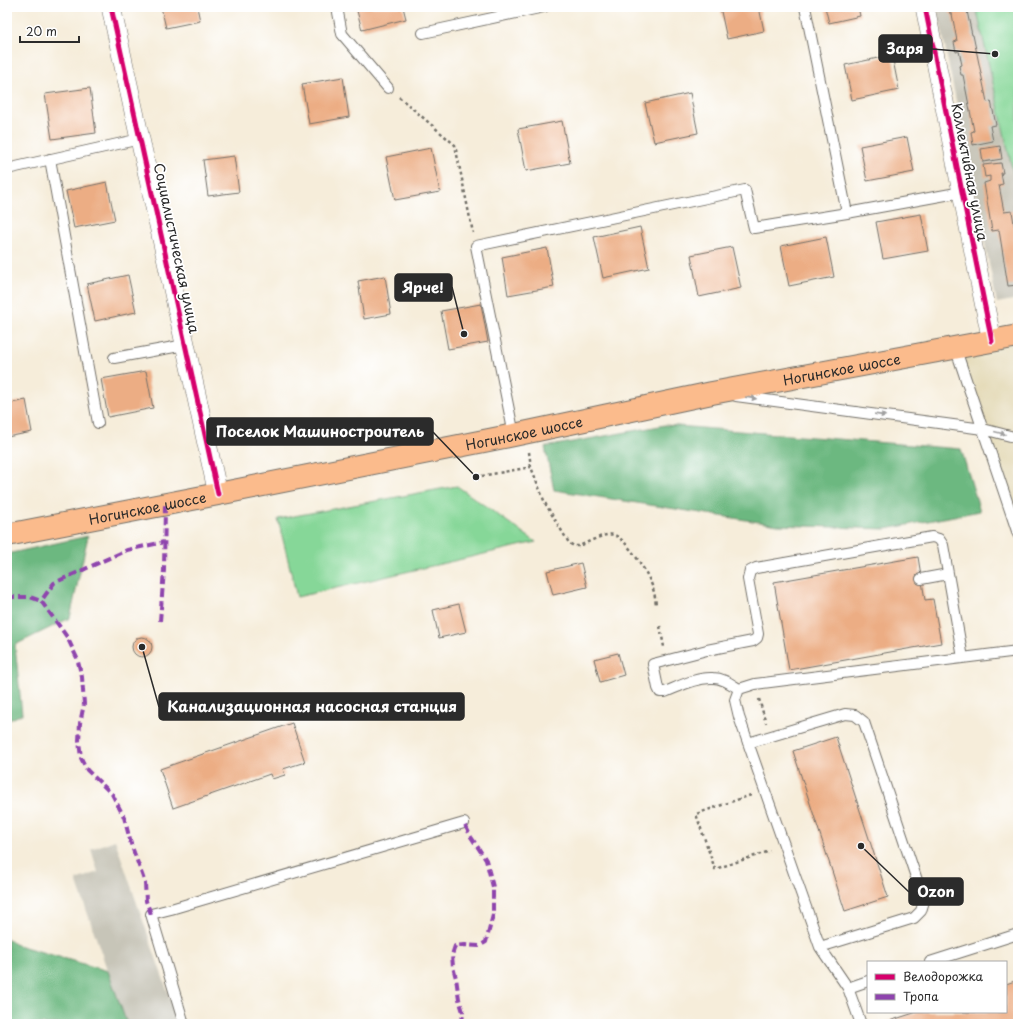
<svg xmlns="http://www.w3.org/2000/svg" width="1025" height="1031" viewBox="0 0 1025 1031" font-family="'Playpen Sans',sans-serif">
  <rect width="100%" height="100%" fill="#fff"/>
  <filter id="ink" filterUnits="userSpaceOnUse"><feTurbulence type="fractalNoise" baseFrequency=".025" numOctaves="2"/><feDisplacementMap in="SourceGraphic" scale="8" xChannelSelector="R" yChannelSelector="G"/><feConvolveMatrix kernelMatrix="1 2 1 2 8 2 1 2 1" color-interpolation-filters="sRGB"/></filter>
  <filter id="wash" filterUnits="userSpaceOnUse"><feTurbulence type="fractalNoise" baseFrequency=".012" numOctaves="4" result="noise"/><feDisplacementMap in="SourceGraphic" scale="16" xChannelSelector="R" yChannelSelector="G"/><feGaussianBlur stdDeviation="0.9" result="paint"/><feColorMatrix in="noise" values="0 0 0 0 0 0 0 0 0 0 0 0 0 0 0 0 0 1.4 0 .05"/><feComposite in="paint" operator="in"/></filter>
  <g filter="url(#wash)">
    <rect width="100%" height="100%" fill="#f6edda"/>
    <path fill="#e5dbba" d="M 1018,336 L 1018,534 L 955,347 Z"/>
    <path fill="#c7c5b8" d="M 937,7 L 976,7 L 1018,195 L 1018,299 L 997,303 Z
      M 115,840 L 179,1024 L 126,1024 L 76,880 L 98,872 L 91,849 Z"/>
    <path fill="#86d798" stroke="#588162" d="M 976,7 L 1018,7 L 1018,195 Z
      M 457,486 L 536,542 L 297,597 L 278,519 Z"/>
    <path fill="#6cb880" stroke="#4c7256" d="M 665,425 L 961,449 L 980,511 L 886,529 L 778,525 L 554,490 L 545,447 Z
      M 88,536 L 70,618 L 15,645 L 22,714 L 7,721 L 7,554 Z
      M 7,938 L 14,944 L 108,971 L 127,1024 L 7,1024 Z"/>
    <g id="blocks">
      <path fill="#ecad84" d="M 161,7 L 197,7 L 200,21 L 166,28 Z
        M 356,7 L 403,7 L 406,19 L 362,30 Z
        M 720,7 L 759,7 L 764,31 L 727,39 Z
        M 825,7 L 858,7 L 860,16 L 829,23 Z
        M 949,7 L 968,7 L 969,11 L 967,11 L 972,35 L 973,35 L 987,102 L 991,101 L 996,125 L 990,126 L 993,141 L 973,145 L 971,132 L 974,131 L 963,75 L 961,75 L 959,66 L 962,65 L 959,51 L 956,52 L 954,42 L 957,41 L 952,14 L 950,14 Z
        M 892,55 L 899,90 L 852,100 L 845,65 Z
        M 343,77 L 349,117 L 309,124 L 302,84 Z
        M 90,88 L 96,133 L 52,139 L 45,94 Z
        M 690,93 L 698,133 L 654,142 L 645,103 Z
        M 562,121 L 570,163 L 526,171 L 518,129 Z
        M 907,137 L 914,172 L 867,181 L 860,146 Z
        M 1000,146 L 1002,159 L 983,162 L 981,149 Z
        M 431,148 L 440,192 L 395,200 L 386,157 Z
        M 234,156 L 239,192 L 208,196 L 203,160 Z
        M 1001,163 L 1003,173 L 1001,173 L 1003,184 L 999,185 L 1004,212 L 1012,211 L 1017,242 L 1018,242 L 1018,285 L 1008,286 L 999,230 L 992,231 L 984,183 L 990,181 L 990,176 L 985,177 L 983,165 Z
        M 107,182 L 115,220 L 74,228 L 66,191 Z
        M 921,214 L 928,251 L 883,259 L 876,222 Z
        M 640,227 L 649,268 L 603,278 L 594,237 Z
        M 826,237 L 834,277 L 789,286 L 781,246 Z
        M 732,247 L 741,288 L 699,297 L 691,255 Z
        M 547,248 L 554,287 L 508,295 L 502,257 Z
        M 128,275 L 136,312 L 95,321 L 87,284 Z
        M 385,276 L 391,314 L 364,319 L 358,281 Z
        M 481,304 L 488,342 L 448,349 L 441,311 Z
        M 146,371 L 153,408 L 108,417 L 101,379 Z
        M 26,400 L 32,432 L 7,437 L 7,404 Z
        M 918,557 L 925,600 L 933,599 L 941,643 L 789,670 L 774,582 Z
        M 581,563 L 587,587 L 553,595 L 547,571 Z
        M 459,604 L 466,632 L 439,638 L 433,610 Z
        M132 647a10 10 0 1 1 20 0a10 10 0 1 1-20 0Z
        M 618,653 L 624,675 L 600,682 L 594,659 Z
        M 292,723 L 305,762 L 283,769 L 285,775 L 272,779 L 270,774 L 173,808 L 160,769 Z
        M 836,737 L 888,897 L 845,911 L 793,751 Z
        M 1018,980 L 1018,1024 L 880,1024 L 917,1012 L 1006,1012 L 1006,984 Z"/>
    </g>
  </g>
  <g filter="url(#ink)">
    <use href="#blocks" fill-opacity="0" stroke="#726f68" stroke-width="1"/>
    <g fill="none" stroke-linecap="round" stroke-linejoin="round">
      <g stroke="#726f68" stroke-width="12">
        <path id="lane" d="M 337,7 L 342,34 L 388,88
          M 805,7 L 847,213
          M 423,33 L 544,7
          M 50,159 L 98,423
          M 7,169 L 140,139
          M 955,347 L 1018,534
          M 114,358 L 185,345
          M 736,396 L 983,429 L 1018,438
          M 514,435 L 476,246 L 745,190 L 754,228 L 847,213 L 962,192
          M 921,579 L 948,574
          M 739,689 C 731,684 723,678 713,678 C 697,677 680,686 665,692 L 660,692 L 658,688 L 653,664 L 707,650 L 753,641 L 757,638 L 758,634 L 748,579 L 750,571 L 756,568 L 932,537 L 939,539 L 943,545 L 963,658
          M 748,743 L 845,714 L 855,715 L 864,722 L 924,901 L 921,911 L 914,918 L 820,947
          M 930,962 L 1018,934
          M 848,988 L 820,947 L 739,717 L 735,700 L 739,689 L 755,684 L 1018,651
          M 184,1024 L 151,914 L 171,909 L 464,823
          M 861,1024 L 848,988 L 868,981"/>
      </g>
      <g stroke="#726f68" stroke-width="20">
        <path id="street" d="M 111,7 L 218,494
          M 925,7 L 986,312 L 992,341"/>
      </g>
      <g stroke="#726f68" stroke-width="24">
        <g id="highway">
          <path id="s1" d="M 7,535 L 218,494 L 514,435 L 712,393 L 1018,336"/>
        </g>
      </g>
      <path stroke="#726f68" stroke-width="2.5" stroke-dasharray="3 3" stroke-linecap="butt" d="M 399,97 L 455,145 L 473,233
        M 529,452 L 531,467 L 545,503 L 569,543 L 574,546 L 579,546 C 587,543 606,532 614,535 C 627,539 650,576 653,589 C 655,594 655,599 656,604
        M 476,477 L 531,467
        M 660,626 L 664,647
        M 759,699 L 766,723
        M 751,795 L 696,814 L 715,869 L 770,851"/>
      <use href="#lane" stroke="#fff" stroke-width="10"/>
      <use href="#street" stroke="#fff" stroke-width="19"/>
      <use href="#highway" stroke="#fbbb8c" stroke-width="22"/>
      <path stroke="#8e44ad" stroke-width="4" stroke-dasharray="8 4" stroke-linecap="butt" d="M 7,597 L 30,597 L 41,601
        M 160,621 L 164,570 L 165,504
        M 151,914 L 146,901 L 145,883 L 131,844 L 124,817 L 112,794 L 87,770 L 81,758 L 79,741 L 80,723 L 84,704 L 82,677 L 77,658 L 67,637 L 60,627 L 41,601 L 54,583 L 127,550 L 164,542
        M 462,1024 L 463,1012 L 459,999 L 456,978 L 453,967 L 452,955 L 455,946 L 465,945 L 479,946 L 486,942 L 493,915 L 493,887 L 486,860 L 479,849 L 471,837 L 464,823"/>
      <g stroke="#fff" stroke-width="8">
        <path id="cycleway" d="M 111,7 L 218,494
          M 925,7 L 986,312 L 992,341"/>
      </g>
      <use href="#cycleway" stroke="#d6006c" stroke-width="5"/>
    </g>
    <defs><path id="oneway-solid" d="M-6-.8H1V-3.2L6.5 0L1 3.2V.8H-6Z"/></defs>
    <g fill="#a0a0a0">
      <use href="#oneway-solid" transform="translate(751 398) rotate(8)"/>
      <use href="#oneway-solid" transform="translate(880 415) rotate(8)"/>
      <use href="#oneway-solid" transform="translate(1000 433) rotate(14)"/>
    </g>
  </g>
  <g text-anchor="middle" dominant-baseline="central" stroke-width="3.5" stroke-linejoin="round" paint-order="stroke">
    <g font-size="14" fill="#2b2b2b" stroke="#fff">
      <text transform="translate(970 172) rotate(79)">Коллективная улица</text>
      <text transform="translate(177 248) rotate(78)">Социалистическая улица</text>
      <text stroke="none"><textPath href="#s1" startOffset="851">Ногинское шоссе</textPath></text>
      <text stroke="none"><textPath href="#s1" startOffset="527">Ногинское шоссе</textPath></text>
      <text stroke="none"><textPath href="#s1" startOffset="143">Ногинское шоссе</textPath></text>
    </g>
  </g>
  <path fill="none" stroke="#2b2b2b" stroke-width="1.5" d="M995 54L932 49M464 334L452 287M476 477L433 432M142 647L159 707M861 846L909 892"/>
  <g fill="#2b2b2b" stroke="#fff" stroke-width="1.5">
    <circle cx="995" cy="54" r="4"/>
    <circle cx="464" cy="334" r="4"/>
    <circle cx="476" cy="477" r="4"/>
    <circle cx="142" cy="647" r="4"/>
    <circle cx="861" cy="846" r="4"/>
  </g>
  <g fill="#2b2b2b" stroke="#2b2b2b" stroke-width="1.5">
    <rect x="879" y="35" width="53" height="27" rx="4"/>
    <rect x="395" y="274" width="57" height="27" rx="4"/>
    <rect x="207" y="418" width="226" height="27" rx="4"/>
    <rect x="159" y="693" width="305" height="27" rx="4"/>
    <rect x="909" y="878" width="54" height="27" rx="4"/>
  </g>
  <g font-size="15" text-anchor="middle" font-weight="bold" fill="#fff">
    <text x="905" y="54">Заря</text>
    <text x="423" y="293">Ярче!</text>
    <text x="320" y="437">Поселок Машиностроитель</text>
    <text x="312" y="712">Канализационная насосная станция</text>
    <text x="936" y="897">Ozon</text>
  </g>
  <rect width="1025" height="1031" fill="none" stroke="#fff" stroke-width="24"/>
  <rect x="867" y="961" width="140" height="52" fill="#ffffff" stroke="#aaaaaa"/>
  <rect x="875" y="974" width="20" height="6" fill="#d6006c" stroke="#aaaaaa"/>
  <text x="903" y="981" font-size="12" fill="#2b2b2b">Велодорожка</text>
  <rect x="875" y="994" width="20" height="6" fill="#8e44ad" stroke="#aaaaaa"/>
  <text x="903" y="1001" font-size="12" fill="#2b2b2b">Тропа</text>
  <path d="M20 36v6h59v-6" fill="none" stroke="#2b2b2b" stroke-width="2"/>
  <text x="26" y="36" font-size="12" fill="#2b2b2b" stroke="#ffffff" stroke-width="3" paint-order="stroke">20 m</text>
</svg>
